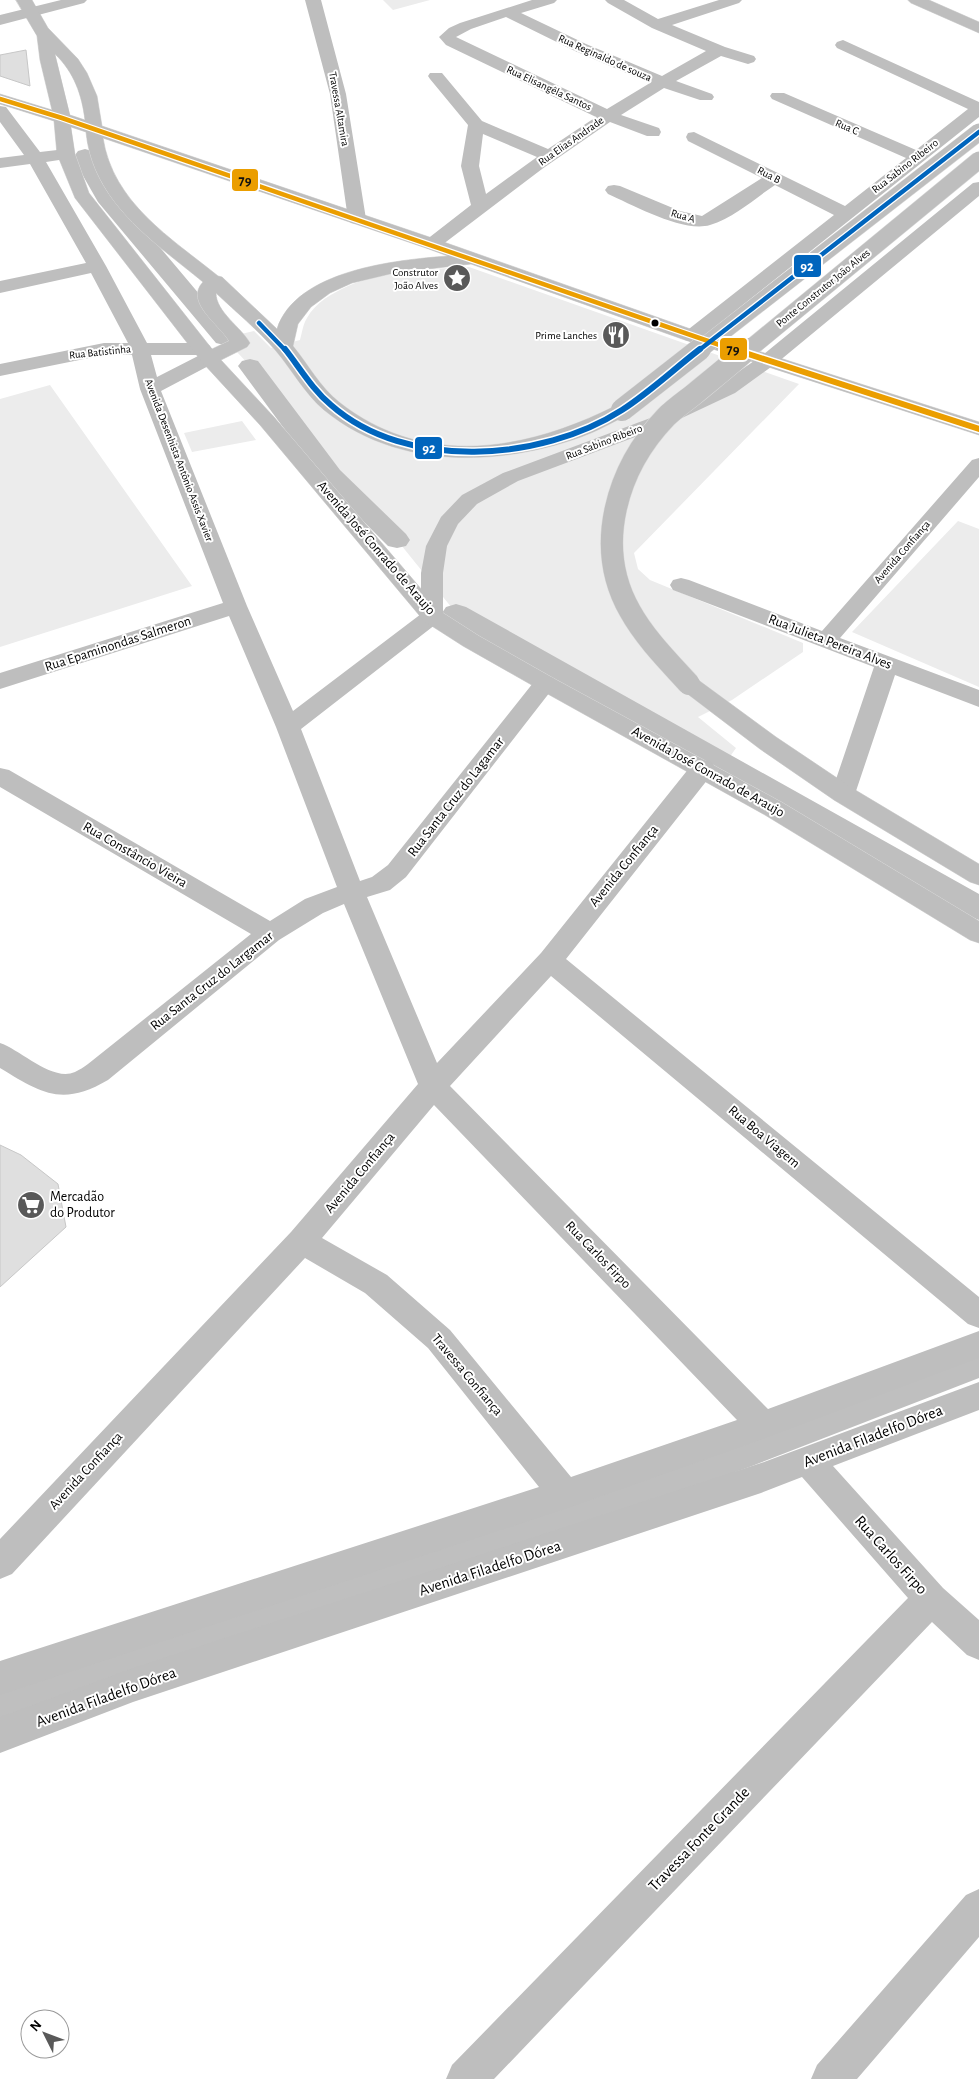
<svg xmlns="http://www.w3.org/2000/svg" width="979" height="2079" viewBox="0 0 979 2079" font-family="'Alegreya Sans',sans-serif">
  <rect width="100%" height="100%" fill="#fff"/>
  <path fill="#ececec" d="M 383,0 L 430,0 L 393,10 Z
    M 469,267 L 799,384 L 634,553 L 638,569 L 650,580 L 803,643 L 803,652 L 732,700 L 698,717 L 736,748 L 729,758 L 456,613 L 397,540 L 331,475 L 250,366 L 224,338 L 254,331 L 271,348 L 300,340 C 302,333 303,324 307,318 C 316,302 331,294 348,286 C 391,268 424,270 469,267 Z
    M 50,385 L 192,586 L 0,647 L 0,399 Z
    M 242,421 L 256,440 L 192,452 L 184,433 Z
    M 958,521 L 979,529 L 979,687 L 852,632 Z"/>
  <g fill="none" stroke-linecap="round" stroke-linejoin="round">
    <path fill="#bfbfbf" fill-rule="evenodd" d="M 85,149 L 92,151 L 115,194 L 232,333 L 236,338 L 232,343 L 224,345 L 216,343 L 98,202 L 78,167 L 75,155 L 78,151 Z
      M 250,359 L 258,361 L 340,470 L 406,534 L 410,540 L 406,546 L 397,548 L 388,546 L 322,480 L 238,366 L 242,361 Z
      M 456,604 L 466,607 L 979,894 L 979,920 L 968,916 L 446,619 L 442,613 L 446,607 Z
      M 979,1344 L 979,1378 L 752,1466 L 236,1652 L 0,1726 L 0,1684 L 236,1612 L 749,1431 Z"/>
  </g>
  <path fill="#dfdfdf" stroke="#c7c7c7" d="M 26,50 L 30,86 L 0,76 L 0,55 Z
    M 0,1145 L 21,1155 L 58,1184 L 66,1227 L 0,1287 Z"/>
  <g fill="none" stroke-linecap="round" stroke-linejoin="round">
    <g stroke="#dbdbdb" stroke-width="1">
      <path id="major" d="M 16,0 L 32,0 L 48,28 L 78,59 L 87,73 L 97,96 L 102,126 L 438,240 L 699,332 L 979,422 L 979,435 L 685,340 L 471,264 L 394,273 L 352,283 L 330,293 L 311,307 L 298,324 L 293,346 C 308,364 320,387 339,402 C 424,469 525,451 615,406 L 622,404 L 629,406 L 632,410 L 629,414 C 613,422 598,431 581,437 C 497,467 396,469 324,410 C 305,394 292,370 276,351 C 258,330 236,312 216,293 C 216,312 241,327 250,343 L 247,347 L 221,360 L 274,417 L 440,611 L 479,636 L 553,678 L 783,803 L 979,921 L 979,943 L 970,940 L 765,815 L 537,688 L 463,646 L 424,621 L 260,425 L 202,362 L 75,198 L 57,154 L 54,121 L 0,104 L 0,94 L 52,110 L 40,60 L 37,36 ZM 55,54 C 74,72 82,95 85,120 L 70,115 ZM 71,127 L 86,132 C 93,202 153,241 203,282 C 184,302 220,325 229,341 L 212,349 L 89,193 L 75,154 ZM 103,138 L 426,248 L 448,256 C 396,260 296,270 277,329 L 222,277 L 218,276 C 171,238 113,203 103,138 Z
        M 908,0 L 929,0 L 979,22 L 979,33 L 911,3 Z
        M 689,676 L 697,679 L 776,737 L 852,788 L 979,864 L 979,885 L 970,882 L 834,800 L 760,749 L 681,689 L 677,684 L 681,679 Z"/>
    </g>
    <path fill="#bebebe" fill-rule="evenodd" d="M 61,0 L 87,0 L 84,3 L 0,25 L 0,15 Z
      M 305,0 L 321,0 L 346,94 L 366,219 L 363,223 L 357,224 L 351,223 L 348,219 L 330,94 Z
      M 532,0 L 557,0 L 554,3 L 521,13 L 586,44 L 662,76 L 706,51 L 652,28 L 608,3 L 605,0 L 624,0 L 658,19 L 719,0 L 742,0 L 739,3 L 672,25 L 725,47 L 754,56 L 756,59 L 754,62 L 748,64 L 721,56 L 676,81 L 712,94 L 714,97 L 712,100 L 700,100 L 664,88 L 621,115 L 659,128 L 661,132 L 659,136 L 647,136 L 610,122 L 542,169 L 438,248 L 432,249 L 426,248 L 423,244 L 426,240 L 471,205 L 461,166 L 468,125 L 430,79 L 428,76 L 430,73 L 442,73 L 482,121 L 548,149 L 596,117 L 446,45 L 439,37 L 449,28 L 460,23 ZM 506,17 L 575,51 L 650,83 L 607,109 L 456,37 L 471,29 ZM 483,134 L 537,157 L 486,194 L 479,166 Z
      M 843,40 L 979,102 L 979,117 L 699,340 L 692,342 L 685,340 L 682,336 L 685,332 L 834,215 L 775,185 C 755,198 734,218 710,225 C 683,233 633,205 608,194 L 605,190 L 608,186 L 614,185 L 620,186 L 680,211 L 702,216 L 762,178 L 688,141 L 686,137 L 688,133 L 694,132 L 845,206 L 906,158 L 772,99 L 770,96 L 772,93 L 784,93 L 916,150 L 968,109 L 837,48 L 835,45 L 837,42 Z
      M 0,106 L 6,107 L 40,152 L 66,149 L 72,150 L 75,154 L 72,158 L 46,162 L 106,266 L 147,343 L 202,343 L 209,345 L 212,349 L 209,352 L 216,354 L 219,358 L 216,362 L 161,391 L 247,606 L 293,711 L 421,614 L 421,573 L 426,546 L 441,517 L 462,495 L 503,473 L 653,417 L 721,384 L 764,354 L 973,183 L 979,182 L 979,196 L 778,362 L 735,393 L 667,425 L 518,481 L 477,504 L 458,524 L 447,546 L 443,573 L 443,616 L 440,621 L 301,729 L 360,881 L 372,877 L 388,865 L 537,678 L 545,675 L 553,678 L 557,683 L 406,877 L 390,890 L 367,897 L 437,1063 L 541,953 L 694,762 L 703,760 L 712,762 L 715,768 L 712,774 L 566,959 L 979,1297 L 979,1328 L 968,1324 L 551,976 L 450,1086 L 768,1409 L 979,1331 L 979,1358 L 763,1439 L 565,1509 L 0,1695 L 0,1661 L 539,1487 L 428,1348 L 365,1293 L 305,1258 L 12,1574 L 0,1579 L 0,1539 L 291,1232 L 418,1084 L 344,904 L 323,913 L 279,940 L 108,1080 C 62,1107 41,1093 0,1068 L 0,1043 C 21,1050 52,1082 75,1072 C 79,1070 84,1067 88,1064 L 251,934 L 0,787 L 0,768 L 9,770 L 270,921 L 305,899 L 337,887 L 276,727 L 229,616 L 0,689 L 0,673 L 223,603 L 140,389 L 132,355 L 104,355 L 0,376 L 0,364 L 104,343 L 128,343 L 91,273 L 0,293 L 0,281 L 86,263 L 30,164 L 0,168 L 0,158 L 24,155 L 0,122 ZM 151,355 L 200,355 L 157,377 ZM 434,1105 L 737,1420 L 571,1477 L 450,1330 L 387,1275 L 322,1238 Z
      M 979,458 L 979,477 L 840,638 L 979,690 L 979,707 L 895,675 L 855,794 L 852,800 L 843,802 L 834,800 L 831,794 L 874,667 L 673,590 L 670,585 L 673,580 L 681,578 L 689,580 L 822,631 L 972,460 Z
      M 979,1382 L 979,1410 L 833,1466 L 943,1588 L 979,1620 L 979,1660 L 967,1655 L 932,1622 L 494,2079 L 446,2079 L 452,2065 L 908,1598 L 802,1477 L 761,1493 L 133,1702 L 0,1753 L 0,1717 L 133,1668 L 761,1463 Z
      M 979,1889 L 979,1937 L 857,2079 L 811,2079 L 817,2065 L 966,1895 Z"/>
    <use href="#major" fill="#bebebe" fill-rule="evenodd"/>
    <g stroke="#dbdbdb" stroke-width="18" stroke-linecap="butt">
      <path id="major-bridge-far1" d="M 698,351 L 979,132
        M 747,351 L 979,160"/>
    </g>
    <g stroke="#dbdbdb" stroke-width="23" stroke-linecap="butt">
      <path id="major-bridge" d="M 622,410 L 700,349
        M 689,684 C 668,661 645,638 630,611 C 593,546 617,468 666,417 C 674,409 684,402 693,395 C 711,380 730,365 748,349"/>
    </g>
    <use href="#major-bridge-far1" stroke="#bebebe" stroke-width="17"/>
    <use href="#major-bridge" stroke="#bebebe" stroke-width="22"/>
    <g stroke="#fff" stroke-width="7">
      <path id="bus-1-far1" d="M 0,99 L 62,118 L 737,351"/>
    </g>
    <g stroke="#fff" stroke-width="9">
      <path id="bus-1" d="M 733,349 L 979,429"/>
    </g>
    <g stroke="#fff" stroke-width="7">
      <path id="bus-2-far1" d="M 259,323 L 286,351
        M 698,351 L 979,132"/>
    </g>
    <g stroke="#fff" stroke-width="9">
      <path id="bus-2" d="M 285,349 C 300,368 312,389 331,405 C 406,471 541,462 622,410 C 650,392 674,369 700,349"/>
    </g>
    <use href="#bus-1-far1" stroke="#eb9e00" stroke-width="4.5"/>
    <use href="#bus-1" stroke="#eb9e00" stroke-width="6"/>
    <use href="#bus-2-far1" stroke="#0065bd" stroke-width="4.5"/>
    <use href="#bus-2" stroke="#0065bd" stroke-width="6"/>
  </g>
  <defs>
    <g id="sight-disc" transform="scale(1.4375)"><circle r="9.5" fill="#595959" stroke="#fff"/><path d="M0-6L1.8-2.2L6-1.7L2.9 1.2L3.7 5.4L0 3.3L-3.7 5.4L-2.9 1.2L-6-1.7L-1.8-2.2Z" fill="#fff"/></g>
    <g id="restaurant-disc" transform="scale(1.4375)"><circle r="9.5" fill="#595959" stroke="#fff"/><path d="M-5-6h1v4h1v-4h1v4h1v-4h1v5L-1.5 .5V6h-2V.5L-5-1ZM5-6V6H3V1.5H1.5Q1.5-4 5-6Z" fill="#fff"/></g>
    <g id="supermarket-disc" transform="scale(1.4375)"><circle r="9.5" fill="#595959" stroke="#fff"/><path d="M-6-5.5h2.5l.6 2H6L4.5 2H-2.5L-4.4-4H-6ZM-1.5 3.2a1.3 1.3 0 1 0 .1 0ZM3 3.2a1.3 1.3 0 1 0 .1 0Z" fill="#fff"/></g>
  </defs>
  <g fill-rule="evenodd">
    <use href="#sight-disc" x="457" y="278"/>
    <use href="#restaurant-disc" x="616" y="335"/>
    <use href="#supermarket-disc" x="31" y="1205"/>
  </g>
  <circle fill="#000" stroke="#fff" stroke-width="2" cx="655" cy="323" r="4.5"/>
  <g text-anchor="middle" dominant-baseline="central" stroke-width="4" stroke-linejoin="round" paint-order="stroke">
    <g font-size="11" fill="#000" stroke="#fff">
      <text transform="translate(605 58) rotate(24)">Rua Reginaldo de souza</text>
      <text transform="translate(549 88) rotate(25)">Rua Elisangêla Santos</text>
      <text transform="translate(339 109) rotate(80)">Travessa Altamira</text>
      <text transform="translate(847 127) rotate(23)">Rua C</text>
      <text transform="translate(571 141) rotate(-35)">Rua Elias Andrade</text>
      <text transform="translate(905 166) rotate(-38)">Rua Sabino Ribeiro</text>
      <text transform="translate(769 175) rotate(27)">Rua B</text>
      <text transform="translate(683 216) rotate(16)">Rua A</text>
      <text transform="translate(823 288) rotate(-39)">Ponte Construtor João Alves</text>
      <text transform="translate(100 352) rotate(-6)">Rua Batistinha</text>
      <text transform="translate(604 442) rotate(-21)">Rua Sabino Ribeiro</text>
      <text transform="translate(179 460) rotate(69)">Avenida Desenhista Antônio Assis Xavier</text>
      <text transform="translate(902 552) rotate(-49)">Avenida Confiança</text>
    </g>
    <g font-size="11" fill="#000" stroke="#fff" text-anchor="end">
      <text x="438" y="272">Construtor<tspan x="438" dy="13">João Alves</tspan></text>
      <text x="597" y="335">Prime Lanches</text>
    </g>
    <g font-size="14" fill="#000" stroke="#fff">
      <text transform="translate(376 548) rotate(49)">Avenida José Conrado de Araujo</text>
      <text transform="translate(830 642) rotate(21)">Rua Julieta Pereira Alves</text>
      <text transform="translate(118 644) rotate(-18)">Rua Epaminondas Salmeron</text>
      <text transform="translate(708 772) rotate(29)">Avenida José Conrado de Araujo</text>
      <text transform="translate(456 797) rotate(-52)">Rua Santa Cruz do Lagamar</text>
      <text transform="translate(135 855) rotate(30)">Rua Constâncio Vieira</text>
      <text transform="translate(624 866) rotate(-51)">Avenida Confiança</text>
      <text transform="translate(212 981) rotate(-38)">Rua Santa Cruz do Largamar</text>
      <text transform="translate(764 1137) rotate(40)">Rua Boa Viagem</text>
      <text transform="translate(360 1173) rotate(-50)">Avenida Confiança</text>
      <text transform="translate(598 1255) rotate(46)">Rua Carlos Firpo</text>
      <text transform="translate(467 1375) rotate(50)">Travessa Confiança</text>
      <text transform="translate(86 1471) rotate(-47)">Avenida Confiança</text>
    </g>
    <g font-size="14" fill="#000" stroke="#fff" text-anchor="start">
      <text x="50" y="1197">Mercadão<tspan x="50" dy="16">do Produtor</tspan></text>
    </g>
    <g font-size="16" fill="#000" stroke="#fff">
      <text transform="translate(873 1436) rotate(-21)">Avenida Filadelfo Dórea</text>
      <text transform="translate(891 1555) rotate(48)">Rua Carlos Firpo</text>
      <text transform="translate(490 1568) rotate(-18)">Avenida Filadelfo Dórea</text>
      <text transform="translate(106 1697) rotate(-20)">Avenida Filadelfo Dórea</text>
      <text transform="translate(699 1839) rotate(-46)">Travessa Fonte Grande</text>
    </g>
  </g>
  <g stroke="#fff" stroke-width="2">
    <rect x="231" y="168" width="28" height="24" rx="5" fill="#eb9e00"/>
    <rect x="793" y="254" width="29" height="24" rx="5" fill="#0065bd"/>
    <rect x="719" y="337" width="29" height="24" rx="5" fill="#eb9e00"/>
    <rect x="414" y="436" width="29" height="24" rx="5" fill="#0065bd"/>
  </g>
  <g font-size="14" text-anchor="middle" font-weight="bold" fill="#fff">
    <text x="807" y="271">92</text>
    <text x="429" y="453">92</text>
  </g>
  <g font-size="14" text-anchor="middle" font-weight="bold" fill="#111">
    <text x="245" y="185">79</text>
    <text x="733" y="354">79</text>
  </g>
  <g transform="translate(45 2034) rotate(312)"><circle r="24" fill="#ffffff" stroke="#999999"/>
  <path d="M0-4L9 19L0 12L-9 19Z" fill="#595959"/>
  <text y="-8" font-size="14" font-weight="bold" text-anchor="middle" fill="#000000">N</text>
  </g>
</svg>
